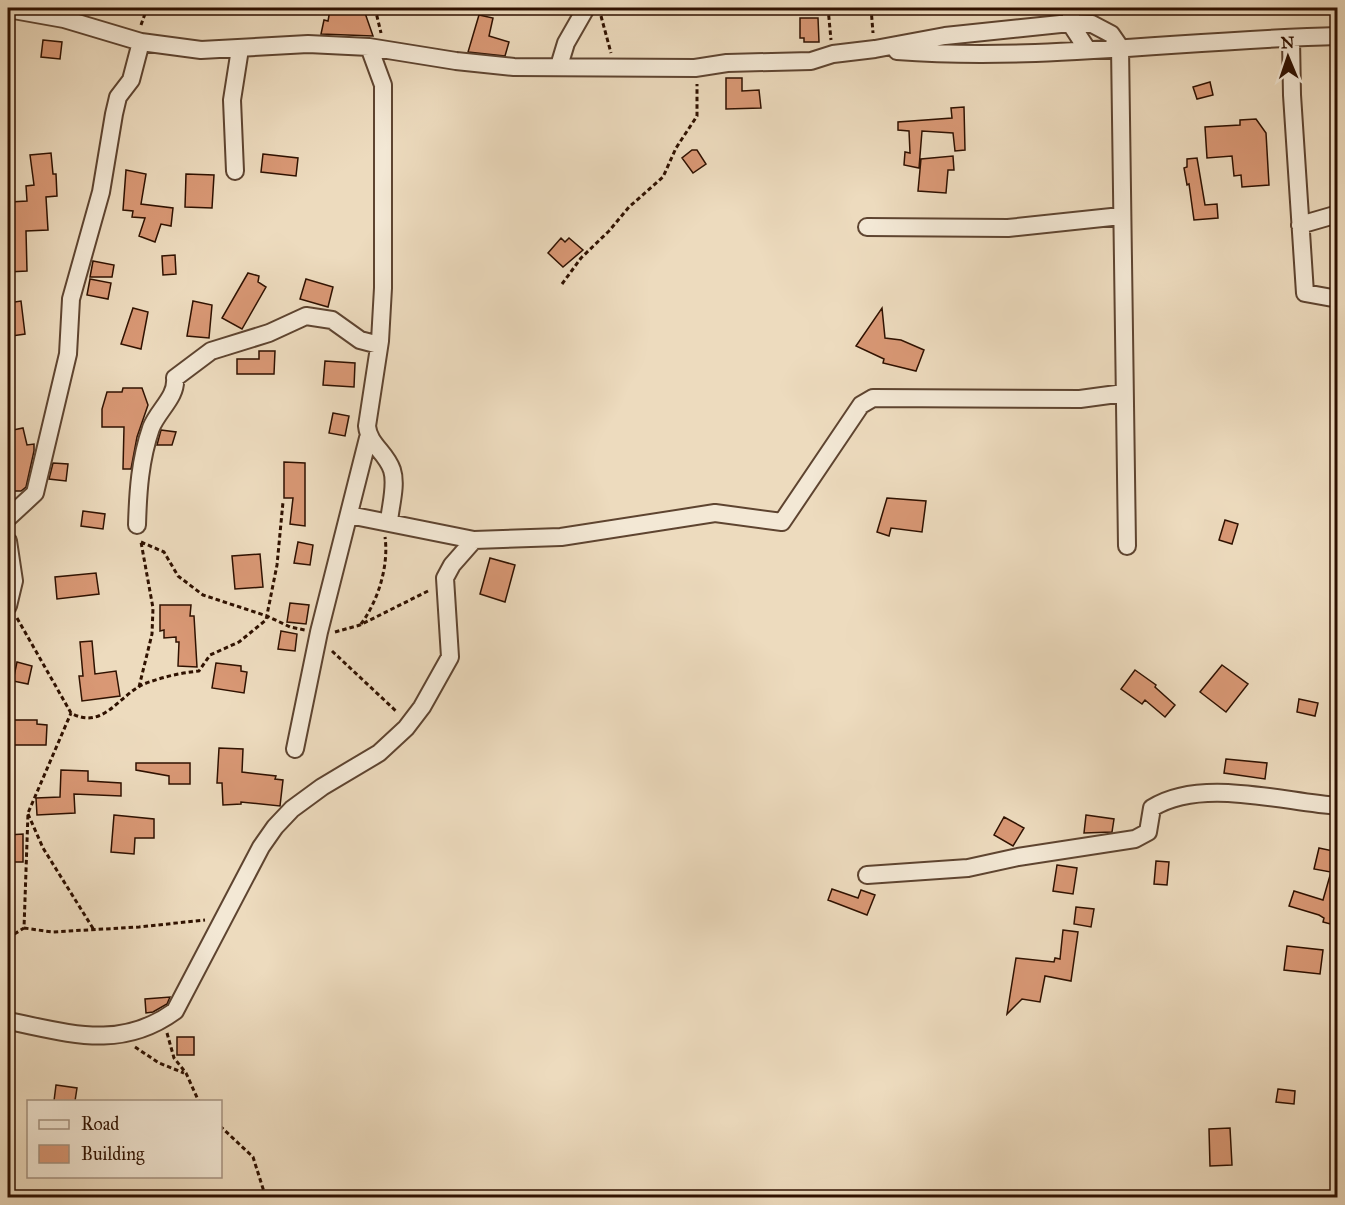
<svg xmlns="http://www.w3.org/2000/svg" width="1345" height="1205" viewBox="0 0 1345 1205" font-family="'IM FELL Great Primer',serif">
  <rect width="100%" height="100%" fill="#eddbbe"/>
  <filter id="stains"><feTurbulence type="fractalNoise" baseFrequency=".00333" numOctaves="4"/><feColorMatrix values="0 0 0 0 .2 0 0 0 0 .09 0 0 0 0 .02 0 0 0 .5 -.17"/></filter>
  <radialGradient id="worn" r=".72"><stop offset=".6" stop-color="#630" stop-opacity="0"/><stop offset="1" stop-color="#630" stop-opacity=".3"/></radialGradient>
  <path fill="#d99875" stroke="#2f1100" stroke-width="1.5" d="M 330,10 L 365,13 L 373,36 L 321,34 L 324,20 L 328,21 Z
    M 479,15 L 493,18 L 489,36 L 509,42 L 505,56 L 468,52 Z
    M 800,18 L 818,18 L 819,42 L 804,42 L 804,38 L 800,38 Z
    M 43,40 L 62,42 L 60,59 L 41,57 Z
    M 726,78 L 742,78 L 742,91 L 759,90 L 761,108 L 726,109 Z
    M 1210,82 L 1213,95 L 1197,99 L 1193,87 Z
    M 964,107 L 965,150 L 955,151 L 953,133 L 922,131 L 919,168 L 904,165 L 905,152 L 910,153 L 909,131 L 898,130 L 898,122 L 952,118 L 951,108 Z
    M 1256,119 L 1266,133 L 1269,185 L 1242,187 L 1241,175 L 1234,176 L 1232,156 L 1207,158 L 1205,127 L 1240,125 L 1240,120 Z
    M 692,150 L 697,150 L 706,164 L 693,173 L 682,158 Z
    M 51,153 L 53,174 L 56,174 L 57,196 L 46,197 L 48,230 L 26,231 L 27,271 L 8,272 L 8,246 L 13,246 L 10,202 L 27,201 L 26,186 L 34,185 L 30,155 Z
    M 263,154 L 298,158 L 296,176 L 261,172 Z
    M 953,156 L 954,170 L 948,170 L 946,193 L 918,191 L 921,159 Z
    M 1197,158 L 1205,205 L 1217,204 L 1218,218 L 1194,220 L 1189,184 L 1187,185 L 1184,168 L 1187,167 L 1187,159 Z
    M 126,170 L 146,174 L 141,204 L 173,208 L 171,226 L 161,224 L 155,242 L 139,236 L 145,218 L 132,217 L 133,211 L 123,210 Z
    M 186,174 L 214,175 L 212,208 L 185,207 Z
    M 561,238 L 565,242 L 569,238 L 583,250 L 563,267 L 548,253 Z
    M 175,255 L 176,274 L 163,275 L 162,256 Z
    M 93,261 L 114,265 L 112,277 L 90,277 Z
    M 248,273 L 259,276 L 258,282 L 266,287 L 242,329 L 222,318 Z
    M 90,279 L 111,283 L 108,299 L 87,295 Z
    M 306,279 L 333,287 L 328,307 L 300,299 Z
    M 21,301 L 25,334 L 12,336 L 11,325 L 8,325 L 8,303 Z
    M 193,301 L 212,305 L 209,338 L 187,336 Z
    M 133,308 L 148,312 L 141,349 L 121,344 Z
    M 882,308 L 885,338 L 901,340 L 924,350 L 916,371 L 883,363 L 884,359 L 856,346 Z
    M 259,351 L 275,351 L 274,374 L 237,374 L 237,359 L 259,359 Z
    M 325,361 L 355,363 L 354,387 L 323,385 Z
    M 123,388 L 142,388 L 148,405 L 137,437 L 131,469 L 123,469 L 124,427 L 102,427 L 102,409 L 107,392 L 122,392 Z
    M 333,413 L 349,416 L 345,436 L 329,433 Z
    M 23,428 L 27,445 L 34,444 L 34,451 L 26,487 L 21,491 L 11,491 L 8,431 Z
    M 161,430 L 176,432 L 172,445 L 157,445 Z
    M 284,462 L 305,463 L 305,526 L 290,524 L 293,498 L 284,498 Z
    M 53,463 L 68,464 L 66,481 L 49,479 Z
    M 887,498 L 926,501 L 922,532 L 891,528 L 889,536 L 877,532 Z
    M 83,511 L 105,514 L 103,529 L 81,526 Z
    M 1225,520 L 1238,524 L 1232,544 L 1219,540 Z
    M 298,542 L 313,545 L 310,565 L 294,563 Z
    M 260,554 L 263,587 L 235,589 L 232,556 Z
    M 490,558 L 515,565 L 505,602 L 480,594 Z
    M 96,573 L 99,594 L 57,599 L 55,577 Z
    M 290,603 L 309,605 L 306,624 L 287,622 Z
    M 160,605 L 191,605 L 190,616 L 194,616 L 197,667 L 178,666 L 179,642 L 176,642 L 176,637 L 164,638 L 164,630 L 160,631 Z
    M 281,631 L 297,634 L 295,651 L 278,649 Z
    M 92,641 L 95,674 L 116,671 L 120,696 L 82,701 L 79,676 L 83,676 L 80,642 Z
    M 17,662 L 32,666 L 28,684 L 13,681 Z
    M 216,663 L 241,666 L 241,671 L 247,672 L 244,693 L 212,688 Z
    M 1222,665 L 1248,684 L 1226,712 L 1200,692 Z
    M 1135,670 L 1156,685 L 1155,687 L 1175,705 L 1165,717 L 1145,700 L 1142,704 L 1121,689 Z
    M 1299,699 L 1318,703 L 1315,716 L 1297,712 Z
    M 10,720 L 37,720 L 37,724 L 47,725 L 46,745 L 9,745 Z
    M 219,748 L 243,749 L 242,772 L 276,776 L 275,779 L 283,780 L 280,806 L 241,802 L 241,804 L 223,805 L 222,783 L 217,783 Z
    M 1226,759 L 1267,763 L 1265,779 L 1224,773 Z
    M 136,763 L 190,763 L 190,784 L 169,784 L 169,776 L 136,770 Z
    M 61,770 L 88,771 L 88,781 L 121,783 L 121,796 L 74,794 L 75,813 L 37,815 L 36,798 L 60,797 Z
    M 114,815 L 154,819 L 154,838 L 135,838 L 134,854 L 111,852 Z
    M 1086,815 L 1114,819 L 1112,832 L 1084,833 Z
    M 1004,817 L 1024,828 L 1013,846 L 994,835 Z
    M 23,834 L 23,862 L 8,862 L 8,835 Z
    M 1319,848 L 1338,852 L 1338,926 L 1323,922 L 1324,918 L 1319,915 L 1289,906 L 1294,891 L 1323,900 L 1331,872 L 1314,869 Z
    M 1156,861 L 1169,862 L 1167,885 L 1154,884 Z
    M 1057,865 L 1077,868 L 1073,894 L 1053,891 Z
    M 832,889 L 858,898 L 861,890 L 875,895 L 867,915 L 828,900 Z
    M 1076,907 L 1094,909 L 1091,927 L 1074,924 Z
    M 1063,930 L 1078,932 L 1071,981 L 1045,976 L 1040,1002 L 1022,999 L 1007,1014 L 1016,958 L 1054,962 L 1055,958 L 1060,959 Z
    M 1287,946 L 1323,950 L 1320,974 L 1284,970 Z
    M 170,997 L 167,1004 L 153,1012 L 146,1013 L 145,999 Z
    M 177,1037 L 194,1037 L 194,1055 L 177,1055 Z
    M 56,1085 L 77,1088 L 75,1101 L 54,1101 Z
    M 1278,1089 L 1295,1091 L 1294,1104 L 1276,1102 Z
    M 1230,1128 L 1232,1165 L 1210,1166 L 1209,1129 Z"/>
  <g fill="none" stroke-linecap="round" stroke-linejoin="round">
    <g stroke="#5e4430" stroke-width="20">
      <path id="minor" d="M 1072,8 L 1070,23 L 1087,49
        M 8,9 L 64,19 L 141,42 L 201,50 L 308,44 L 369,47 L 456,61 L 514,67 L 695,68 L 727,63 L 811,61 L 833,54 L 875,49 L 945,36 L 1070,23 L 1092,24 L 1111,34 L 1120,47 L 1127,546
        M 1291,39 L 1292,95 L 1305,293 L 1338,299
        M 369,47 L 383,85 L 383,288 L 380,341 L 367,426 C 369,445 386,452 392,470 C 397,485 390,507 389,522
        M 897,51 C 1043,62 1191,39 1338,36
        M 559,66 L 566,43 L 586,8
        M 235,171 L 232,100 L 240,49
        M 1300,225 L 1338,214
        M 867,227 L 1008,228 L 1121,216
        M 349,515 L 474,540 L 561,537 L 715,513 L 782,522 L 861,405 L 873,398 L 1080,399 L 1124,393
        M 8,518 L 35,493 L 68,354 L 71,299 L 101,192 L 114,114 L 118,97 L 131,80 L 141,42
        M 137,525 C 138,491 140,460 151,428 C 158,410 177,397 175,378 L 211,351 L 269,333 L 306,316 L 332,320 L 360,340 L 379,345
        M 8,541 L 14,581 L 8,606
        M 295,749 L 319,632 L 368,438
        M 867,875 L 968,868 L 1018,857 L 1135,839 L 1148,832 L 1152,808 C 1201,777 1282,802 1338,806
        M 8,1021 C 69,1033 120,1051 175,1011 L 261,847 L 275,827 L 292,809 L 322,787 L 379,753 L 406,728 L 422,707 L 450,657 L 445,578 L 452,565 L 474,540"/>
    </g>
    <path stroke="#2f1100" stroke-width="3" stroke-dasharray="4.5 3" stroke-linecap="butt" d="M 375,8 L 381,33
      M 828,8 L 831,40
      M 871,8 L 873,33
      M 601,16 L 611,53
      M 141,25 L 147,8
      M 562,284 L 581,258 L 609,231 L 629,207 L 663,177 L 676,148 L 697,116 L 697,84
      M 141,542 L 164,552 L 178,576 L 203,595 L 267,616 L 290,627 L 305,630
      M 17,618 L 71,713 C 103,731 119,695 144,684 C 162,677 180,673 199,671 L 210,655 L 239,642 L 266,620 L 277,565 L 283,502
      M 361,624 C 378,601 389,566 385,537
      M 335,632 L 360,625 L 430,590
      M 332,651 L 397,712
      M 139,687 L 152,634 L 153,608 L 141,542
      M 28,814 L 43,848 L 94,930
      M 24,928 L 52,932 L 139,927 L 205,920
      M 8,938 L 24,928 L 28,813 L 71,713
      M 167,1033 L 174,1058 L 186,1073 L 199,1102
      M 135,1047 L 159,1063 L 184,1073
      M 220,1126 L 253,1157 L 266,1198"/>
    <use href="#minor" stroke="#f3e8d5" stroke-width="16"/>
  </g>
  <rect width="1345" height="1205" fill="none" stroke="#eddbbe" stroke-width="30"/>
  <rect x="9" y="9" width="1327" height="1187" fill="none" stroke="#2f1100" stroke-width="3"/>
  <rect x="15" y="15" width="1315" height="1175" fill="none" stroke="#2f1100" stroke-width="1.5"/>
  <rect x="27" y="1100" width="195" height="78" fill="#f3e8d5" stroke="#a59280" stroke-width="1.5"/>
  <rect x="39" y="1120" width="30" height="9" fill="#f3e8d5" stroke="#a59280" stroke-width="1.5"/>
  <text x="81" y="1130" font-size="18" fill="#2f1100">Road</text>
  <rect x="39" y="1145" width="30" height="18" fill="#d99875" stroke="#a59280" stroke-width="1.5"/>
  <text x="81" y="1160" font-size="18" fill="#2f1100">Building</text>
  <g transform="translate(1288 57) rotate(358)" stroke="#f3e8d5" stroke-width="4.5" paint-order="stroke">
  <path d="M0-4.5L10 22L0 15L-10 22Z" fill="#2f1100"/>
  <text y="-9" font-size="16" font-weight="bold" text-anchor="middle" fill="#2f1100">N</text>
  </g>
  <rect width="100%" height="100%" filter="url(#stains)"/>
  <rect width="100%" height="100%" fill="url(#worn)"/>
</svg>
